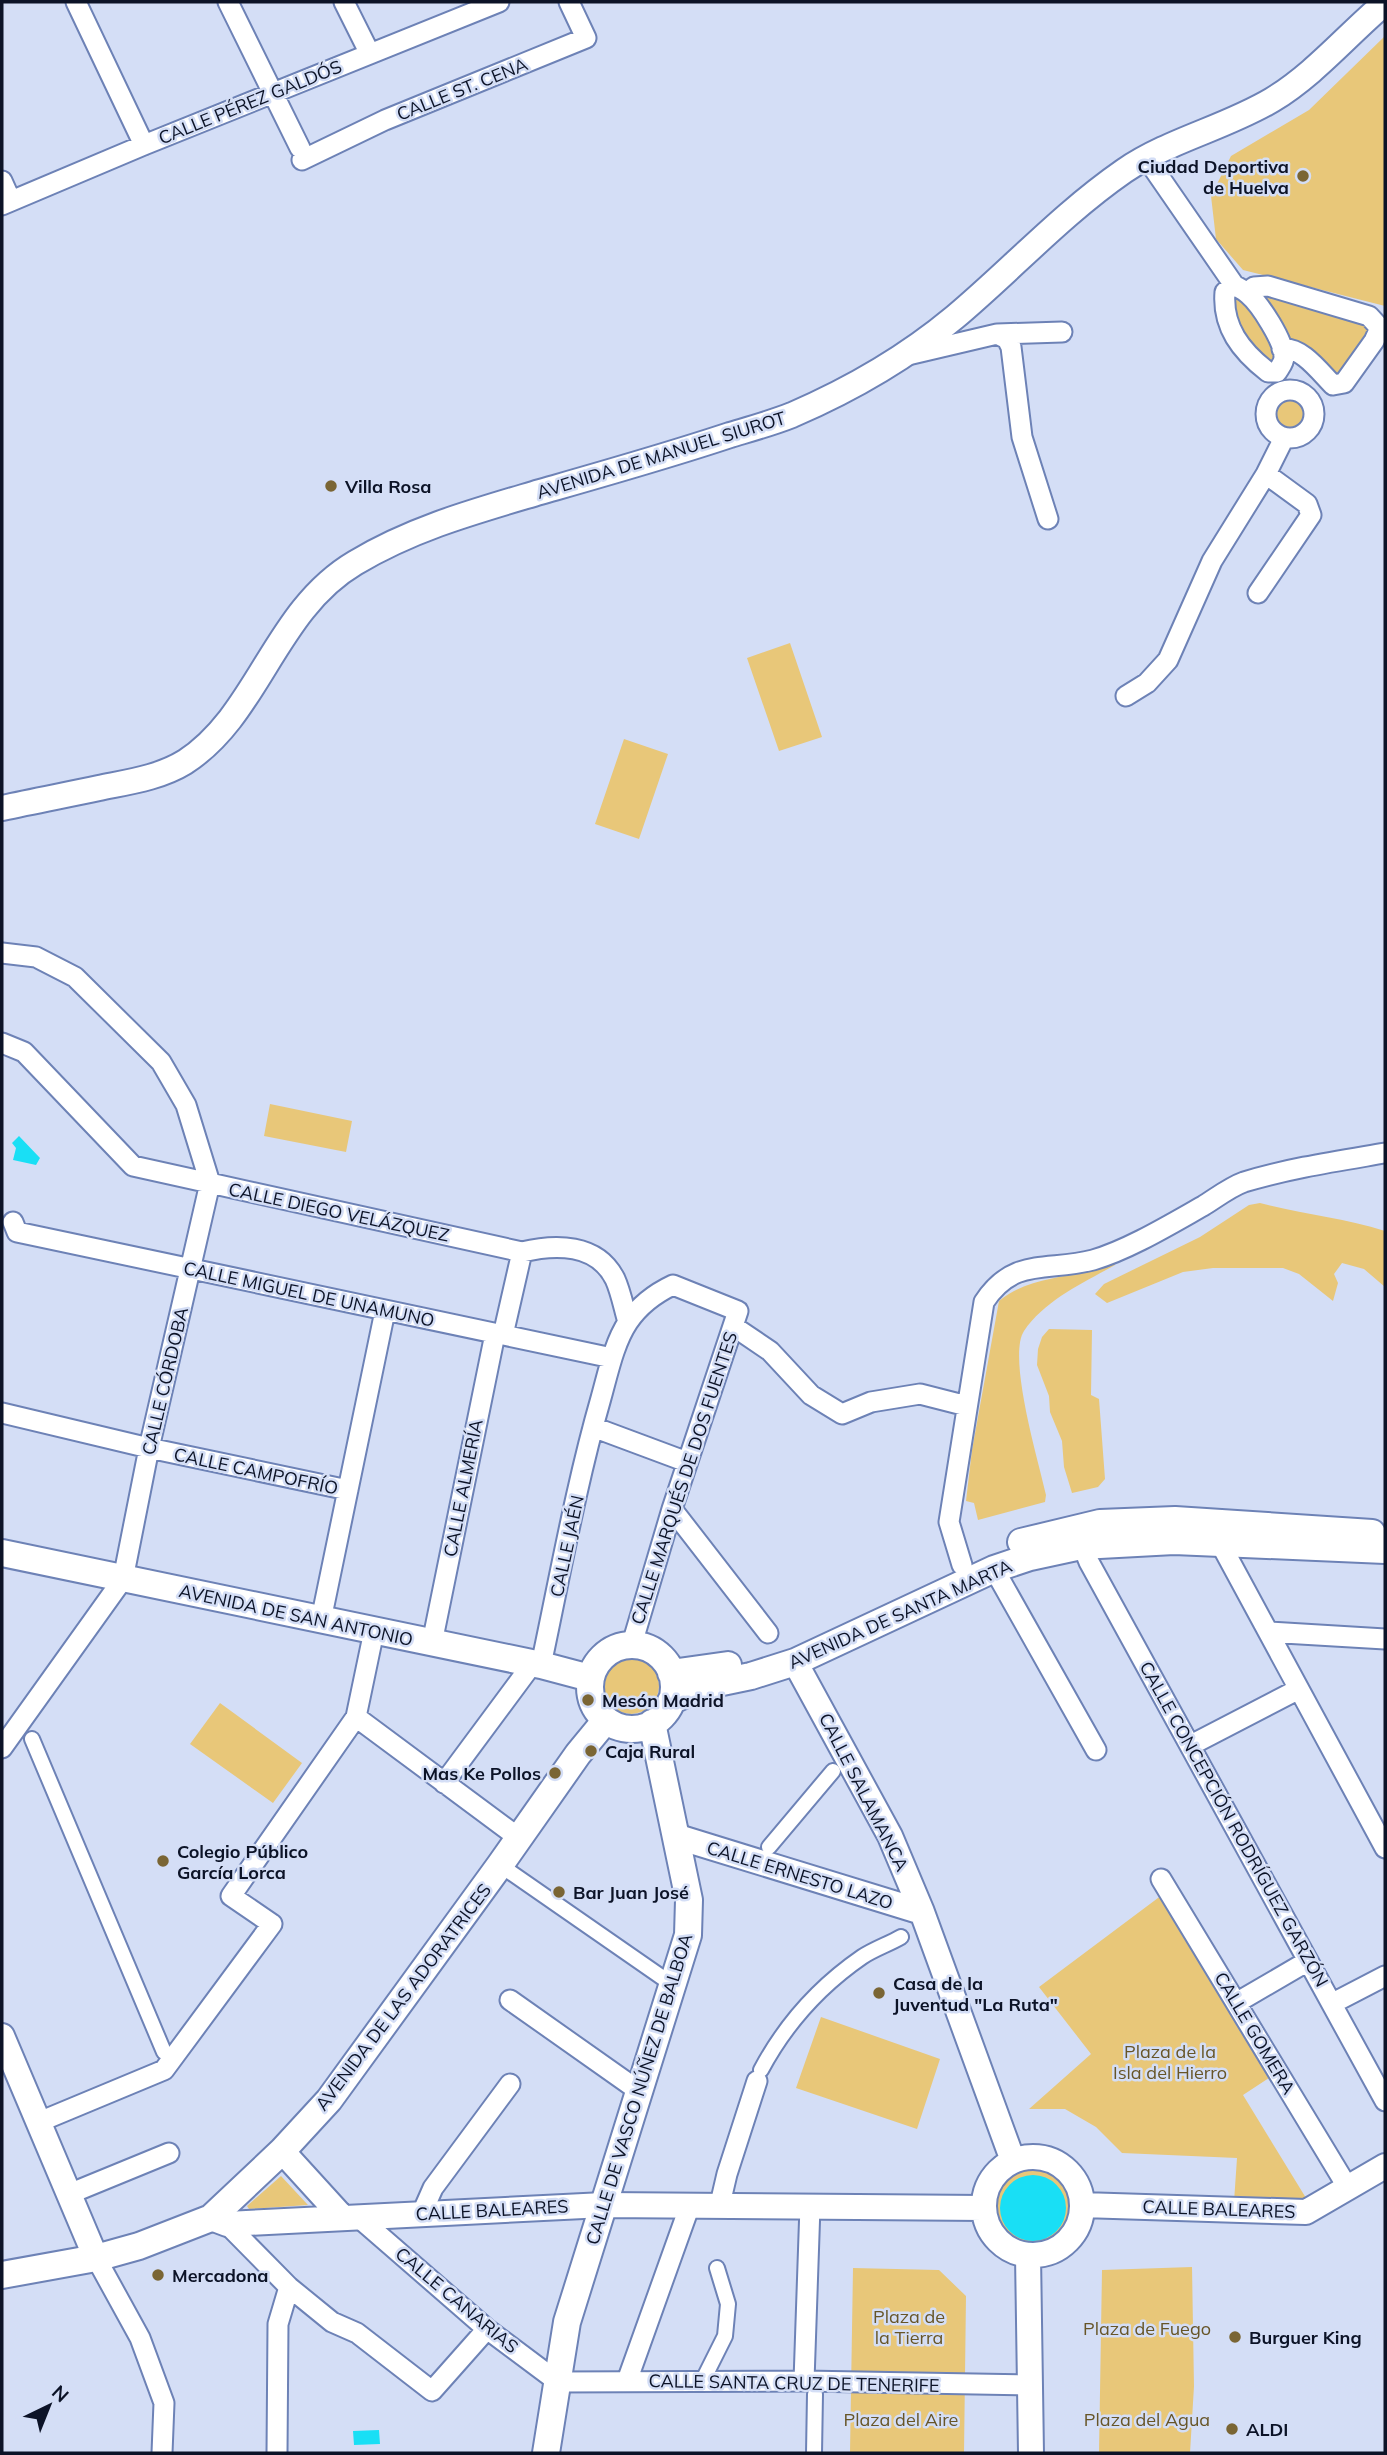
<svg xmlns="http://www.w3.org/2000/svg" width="1387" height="2455" viewBox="0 0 1387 2455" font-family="Mulish,sans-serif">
  <rect width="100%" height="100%" fill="#d4def6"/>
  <path fill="#e8c779" d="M 1385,36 L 1385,306 L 1243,270 L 1216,239 L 1211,196 L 1231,156 L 1309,110 Z
    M 1267,292 L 1361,321 L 1369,328 L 1370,336 L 1344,370 L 1336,373 L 1329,372 L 1310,353 L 1286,336 L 1263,296 Z
    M 1237,298 L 1243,299 L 1276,347 L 1274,361 L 1269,363 L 1237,332 L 1230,302 Z
    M1273 414a18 18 0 1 1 36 0a18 18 0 1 1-36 0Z
    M 790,643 L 822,737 L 779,751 L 747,658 Z
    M 624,739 L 668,754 L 639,839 L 595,824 Z
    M 270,1104 L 352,1121 L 346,1152 L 264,1136 Z
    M 1260,1203 C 1302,1214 1344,1218 1385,1231 L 1385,1287 L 1364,1269 L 1342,1263 L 1334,1274 L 1338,1283 L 1333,1301 L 1299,1274 L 1283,1268 L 1213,1268 L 1183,1272 L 1107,1303 L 1095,1294 L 1104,1284 L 1200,1237 L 1249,1205 Z
    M 1115,1261 L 1115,1265 C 1083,1283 1045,1300 1024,1331 C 1007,1357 1039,1463 1046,1495 L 1045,1502 L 978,1520 L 974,1503 L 966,1501 L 972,1450 L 999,1301 C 1026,1279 1056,1279 1088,1271 C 1097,1269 1106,1264 1115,1261 Z
    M 1049,1329 L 1092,1330 L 1091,1395 L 1099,1399 L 1105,1479 L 1098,1487 L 1072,1493 L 1064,1467 L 1062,1441 L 1050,1412 L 1049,1396 L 1037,1365 L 1038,1349 L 1042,1337 Z
    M603 1686a28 28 0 1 1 56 0a28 28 0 1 1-56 0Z
    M 220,1703 L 302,1763 L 273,1803 L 190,1744 Z
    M 1162,1895 L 1272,2076 L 1243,2095 L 1306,2198 L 1296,2204 L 1234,2202 L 1237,2158 L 1122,2153 L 1096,2127 L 1065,2109 L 1029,2109 L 1091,2054 L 1039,1987 Z
    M 821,2017 L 940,2059 L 917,2129 L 796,2088 Z
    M989 2206a45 45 0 1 1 90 0a45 45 0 1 1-90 0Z
    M 281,2176 L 308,2205 L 249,2209 L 247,2206 Z
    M 1192,2267 L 1194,2386 L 1190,2453 L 1099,2453 L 1102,2270 Z
    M 853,2268 L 939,2270 L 966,2296 L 964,2453 L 850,2453 Z"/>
  <path fill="#19dff5" d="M 19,1136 L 40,1158 L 36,1165 L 13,1160 L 16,1148 L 12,1143 Z
    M1000 2208a33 33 0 1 1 66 0a33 33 0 1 1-66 0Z
    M 379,2430 L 380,2444 L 354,2445 L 353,2431 Z"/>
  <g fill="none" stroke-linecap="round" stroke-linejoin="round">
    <g stroke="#6d82b6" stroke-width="18">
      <path id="pedestrian" d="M 32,1739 L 164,2052
        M 769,1847 L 833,1771
        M 500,1865 L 673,1985
        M 761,2070 C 785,2025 820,1986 862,1957 C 874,1949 889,1944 901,1937
        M 702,2382 L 725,2336 L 728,2304 L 717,2268
        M 814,2453 L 815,2394"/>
    </g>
    <g stroke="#6d82b6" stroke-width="23">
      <path id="minor" d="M 76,2 L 144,145
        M 228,2 L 300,148
        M 344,2 L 370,54
        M 1147,159 L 1234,285 C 1239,288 1244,290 1248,294 C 1260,304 1284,341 1284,357 C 1284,363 1280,367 1277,372
        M 302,160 L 385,120 L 586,38 L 569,2
        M 2,181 L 11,201
        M 2,205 L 144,145 L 499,2
        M 1234,285 L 1225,292 C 1222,327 1241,351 1268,372 L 1277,372
        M 1247,293 L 1254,287 L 1268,286 L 1369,316 L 1380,328
        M 997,334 L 1007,339 L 1011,347 L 1022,437 L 1048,519
        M 1282,349 C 1301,346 1320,372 1333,385 L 1344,383 L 1374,341 L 1380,328
        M 912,354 L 997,334 L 1062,332
        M1266 414a24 24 0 1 1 48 0a24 24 0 1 1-48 0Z
        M 1258,593 L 1311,515 L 1307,504 L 1266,474
        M 1126,696 L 1147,683 L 1168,660 L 1212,561 L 1266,474 L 1284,438
        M 2,953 L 36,957 L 75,977 L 161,1062 L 186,1105 L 210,1183 L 149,1448 L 123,1579 L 2,1748
        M 2,1043 L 24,1052 L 133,1166 L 522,1252 C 555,1244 597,1243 615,1279 C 621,1292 624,1309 628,1322
        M 13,1222 L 17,1232 L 612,1358
        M 733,1326 L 770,1351 L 811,1395 L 842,1414 L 871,1402 L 920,1394 L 967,1406
        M 503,1335 L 522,1252
        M 2,1413 L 149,1448 L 348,1490
        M 593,1427 L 687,1462
        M 672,1509 L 768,1633
        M 1079,1537 L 1089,1562 L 1385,2101
        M 1220,1543 L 1385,1848
        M 962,1565 L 949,1522 L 984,1302 C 1014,1256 1049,1272 1093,1260 C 1128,1250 1171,1224 1203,1206 C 1216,1198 1230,1187 1244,1182 C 1290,1168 1338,1161 1385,1153
        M 994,1569 L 1096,1750
        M 321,1620 L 385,1311
        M 1268,1632 L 1385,1639
        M 432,1643 L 495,1334
        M 541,1665 C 560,1576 576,1485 601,1398 C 608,1373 614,1343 628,1322 C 639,1306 656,1293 673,1285 L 738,1311 L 672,1509 L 632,1644
        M 356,1717 L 519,1838
        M 1191,1745 L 1299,1689
        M 444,1783 L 533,1663
        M 1161,1879 L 1348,2188
        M 510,2000 L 639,2091
        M 1236,2003 L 1308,1961
        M 1333,2003 L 1385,1976
        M 39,2122 L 164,2070 L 272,1924 L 231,1896 L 356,1717 L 374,1631
        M 69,2194 L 169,2153
        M 720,2204 L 727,2174 L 757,2081
        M 422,2213 L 433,2188 L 510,2084
        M 357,2216 L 487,2329 L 558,2382 L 804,2381 L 1029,2385
        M 227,2224 L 289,2287 L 332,2322 L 357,2333 L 432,2391 L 487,2329
        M 96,2258 L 140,2338 L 164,2403 L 162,2453
        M 627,2381 L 690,2205
        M 804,2381 L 810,2206
        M 277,2453 L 278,2324 L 289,2287"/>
    </g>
    <g stroke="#6d82b6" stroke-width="28">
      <path id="tertiary" d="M 2,808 C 34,801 66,795 99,788 C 128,782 159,778 185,762 C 259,714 274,611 355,563 C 413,528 476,511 540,492 C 603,474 667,456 730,435 C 750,429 772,423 792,415 C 850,390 907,357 955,317 C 1012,269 1062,214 1124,171 C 1169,140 1225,128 1272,100 C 1315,74 1347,35 1385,3
        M 795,1662 L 890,1836 L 922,1912 L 1013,2161
        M 678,1837 L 922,1912
        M 2,2036 L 96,2258
        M 282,2151 L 343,2218
        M984 2206a49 49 0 1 1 98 0a49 49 0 1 1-98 0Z
        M 1082,2205 L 1306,2212 L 1385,2166
        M 211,2218 L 227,2224 L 604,2205 L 984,2208
        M 1028,2255 L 1031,2453"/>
    </g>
    <g stroke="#6d82b6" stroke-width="30">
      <path id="secondary" d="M 1021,1542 L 1100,1523 L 1175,1520 L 1372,1533
        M 2,1553 L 541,1665 L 590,1678
        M590 1687a42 42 0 1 1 84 0a42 42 0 1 1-84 0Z
        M 671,1673 L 728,1665
        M 671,1701 L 703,1686 L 751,1676 L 795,1662 L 994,1569 L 1030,1557 L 1081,1546 L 1174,1541 L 1385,1550
        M 2,2275 L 96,2258 L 139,2246 L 211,2218 L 282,2151 L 329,2100 L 500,1865 L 578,1754 L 606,1720
        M 546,2453 L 567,2322 L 688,1935 L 689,1900 L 652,1723"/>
    </g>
    <use href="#pedestrian" stroke="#fff" stroke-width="14"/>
    <use href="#minor" stroke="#fff" stroke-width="19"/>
    <use href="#tertiary" stroke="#fff" stroke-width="24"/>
    <use href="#secondary" stroke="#fff" stroke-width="26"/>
  </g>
  <g fill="#7a6534" stroke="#d4def6" stroke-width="2.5">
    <circle cx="1303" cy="176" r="7"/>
    <circle cx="331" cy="486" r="7"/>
    <circle cx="588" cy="1700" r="7"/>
    <circle cx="591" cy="1751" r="7"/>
    <circle cx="555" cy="1773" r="7"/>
    <circle cx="163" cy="1861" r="7"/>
    <circle cx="559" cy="1892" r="7"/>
    <circle cx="879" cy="1993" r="7"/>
    <circle cx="158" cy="2275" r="7"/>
    <circle cx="1235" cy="2337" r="7"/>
    <circle cx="1232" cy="2429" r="7"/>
  </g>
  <g text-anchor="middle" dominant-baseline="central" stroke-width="5" stroke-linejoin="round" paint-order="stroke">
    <g font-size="18" fill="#0c1327" stroke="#d4def6">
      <text transform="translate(462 89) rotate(-22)">CALLE ST. CENA</text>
      <text transform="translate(250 102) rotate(-22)">CALLE PÉREZ GALDÓS</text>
      <text transform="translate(661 455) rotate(-17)">AVENIDA DE MANUEL SIUROT</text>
      <text transform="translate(339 1212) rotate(12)">CALLE DIEGO VELÁZQUEZ</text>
      <text transform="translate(309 1294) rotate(12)">CALLE MIGUEL DE UNAMUNO</text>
      <text transform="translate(165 1381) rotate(-77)">CALLE CÓRDOBA</text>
      <text transform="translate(256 1471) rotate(12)">CALLE CAMPOFRÍO</text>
      <text transform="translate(684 1478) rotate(-72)">CALLE MARQUÉS DE DOS FUENTES</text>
      <text transform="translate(463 1488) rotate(-79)">CALLE ALMERÍA</text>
      <text transform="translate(567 1546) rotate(-78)">CALLE JAÉN</text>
      <text transform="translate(900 1614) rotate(-24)">AVENIDA DE SANTA MARTA</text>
      <text transform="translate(296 1615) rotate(12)">AVENIDA DE SAN ANTONIO</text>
      <text transform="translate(864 1792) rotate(63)">CALLE SALAMANCA</text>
      <text transform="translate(1234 1824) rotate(61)">CALLE CONCEPCIÓN RODRÍGUEZ GARZÓN</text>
      <text transform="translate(800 1875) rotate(17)">CALLE ERNESTO LAZO</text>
      <text transform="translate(403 1997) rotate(-53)">AVENIDA DE LAS ADORATRICES</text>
      <text transform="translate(1255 2033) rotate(59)">CALLE GOMERA</text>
      <text transform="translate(639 2089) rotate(-73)">CALLE DE VASCO NÚÑEZ DE BALBOA</text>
      <text transform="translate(1219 2209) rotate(2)">CALLE BALEARES</text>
      <text transform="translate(492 2210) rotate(-3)">CALLE BALEARES</text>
      <text transform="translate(457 2300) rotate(40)">CALLE CANARIAS</text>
      <text transform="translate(794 2383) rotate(1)">CALLE SANTA CRUZ DE TENERIFE</text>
    </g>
    <g font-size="18" font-weight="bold" fill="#0c1327" stroke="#d4def6" text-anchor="start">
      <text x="1289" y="166" text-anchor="end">Ciudad Deportiva<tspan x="1289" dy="21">de Huelva</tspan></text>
      <text x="345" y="486">Villa Rosa</text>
      <text x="602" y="1700">Mesón Madrid</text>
      <text x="605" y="1751">Caja Rural</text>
      <text x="541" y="1773" text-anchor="end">Mas Ke Pollos</text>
      <text x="177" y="1851">Colegio Público<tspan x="177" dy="21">García Lorca</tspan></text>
      <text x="573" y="1892">Bar Juan José</text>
      <text x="893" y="1983">Casa de la<tspan x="893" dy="21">Juventud "La Ruta"</tspan></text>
      <text x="172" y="2275">Mercadona</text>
      <text x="1249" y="2337">Burguer King</text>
      <text x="1246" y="2429">ALDI</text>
    </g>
    <g font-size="18" fill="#675527" stroke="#d4def6">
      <text x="1170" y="2051">Plaza de la<tspan x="1170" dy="21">Isla del Hierro</tspan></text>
      <text x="909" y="2316">Plaza de<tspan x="909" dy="21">la Tierra</tspan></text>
      <text x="1147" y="2328">Plaza de Fuego</text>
      <text x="901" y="2419">Plaza del Aire</text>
      <text x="1147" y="2419">Plaza del Agua</text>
    </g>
  </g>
  <rect width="1387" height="2455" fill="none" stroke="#0c1327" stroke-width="7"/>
  <g transform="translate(49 2406) rotate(43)" stroke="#d4def6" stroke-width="5" paint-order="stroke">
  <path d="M0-5L12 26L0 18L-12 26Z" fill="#0c1327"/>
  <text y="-10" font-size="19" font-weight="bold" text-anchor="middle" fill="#0c1327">N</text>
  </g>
</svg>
